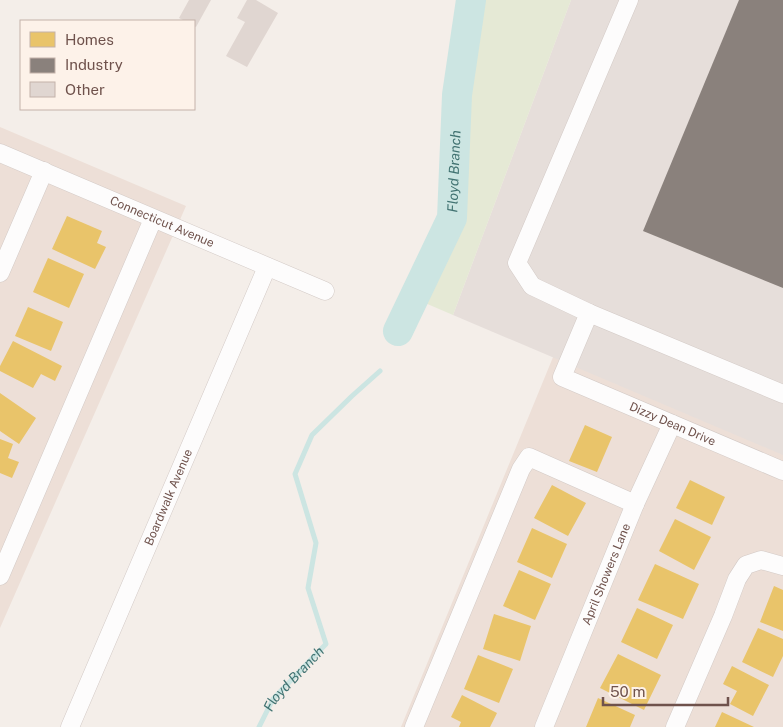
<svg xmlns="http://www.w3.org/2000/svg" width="783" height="727" viewBox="0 0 783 727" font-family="'Public Sans',sans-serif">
  <rect width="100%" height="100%" fill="#f4eee9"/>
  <path fill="#eddfd7" d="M 0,127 L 186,206 L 0,628 Z
    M 558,345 L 783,445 L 783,727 L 401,727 Z"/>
  <path fill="#e6deda" d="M 571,0 L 783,0 L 783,455 L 453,315 Z"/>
  <path fill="#e5e9d5" d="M 471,0 L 571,0 L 453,315 L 411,297 L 445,200 L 452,141 L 454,83 Z"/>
  <path fill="#e9c46a" d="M 67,216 L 102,231 L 97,243 L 106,247 L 95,269 L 52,249 Z
    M 48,258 L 84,274 L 69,308 L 33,292 Z
    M 28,307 L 63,322 L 51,351 L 15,336 Z
    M 13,341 L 62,366 L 55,381 L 41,374 L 33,388 L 0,371 L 0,366 Z
    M 0,393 L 36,418 L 19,444 L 0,431 Z
    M 585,425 L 612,437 L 597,472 L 569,461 Z
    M 0,439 L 13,444 L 8,458 L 19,462 L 12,478 L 0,473 Z
    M 690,480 L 725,497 L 712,525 L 676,508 Z
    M 552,485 L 586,503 L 568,536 L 534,518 Z
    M 675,519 L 711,537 L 694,570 L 659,551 Z
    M 532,528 L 567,544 L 552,578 L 517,562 Z
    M 655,564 L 699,584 L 683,619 L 638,600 Z
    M 519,570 L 551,584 L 535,620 L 503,606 Z
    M 774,586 L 783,590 L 783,631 L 760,622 Z
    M 637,608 L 673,625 L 657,659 L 621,642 Z
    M 494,614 L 531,626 L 520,661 L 483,649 Z
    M 758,628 L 783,639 L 783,656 L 773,677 L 742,662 Z
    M 618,654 L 661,675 L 644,710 L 600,688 Z
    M 478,655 L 513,669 L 499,703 L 464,689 Z
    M 732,666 L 769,685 L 753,716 L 730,704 L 737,691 L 723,684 Z
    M 462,695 L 497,713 L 490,727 L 459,727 L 461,722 L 451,717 Z
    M 598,698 L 635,715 L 630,727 L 586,727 Z
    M 722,712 L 754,727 L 715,727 Z"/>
  <path fill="#8a817c" d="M 739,0 L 783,0 L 783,288 L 643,231 Z"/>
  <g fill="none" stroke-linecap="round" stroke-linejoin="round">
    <path stroke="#cce5e2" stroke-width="5" id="s1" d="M 259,727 L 273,699 L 326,644 L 308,588 L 316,543 L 295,474 L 312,435 L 352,396 L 380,371"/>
    <path stroke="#cce5e2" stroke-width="30" id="s2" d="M 398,331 L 452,218 L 457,95 L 471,0"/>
  </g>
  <path fill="#e0d6d1" d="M 189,0 L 211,0 L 196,27 L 194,26 L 194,21 L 185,21 L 179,18 Z
    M 247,0 L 256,0 L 278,13 L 247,67 L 226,56 L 245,22 L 237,18 Z"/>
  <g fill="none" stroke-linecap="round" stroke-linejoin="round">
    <g stroke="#d3cac6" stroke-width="19">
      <g id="minor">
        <path id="s3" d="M 629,0 L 517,263 L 532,286 L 589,313 L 562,377 L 783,471"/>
        <path id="s4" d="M 0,153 L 325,291"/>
        <path d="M 0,273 L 44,171"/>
        <path d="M 589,313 L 783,394"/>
        <path d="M 0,576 L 153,219"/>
        <path id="s5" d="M 70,727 L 267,267"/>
        <path d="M 414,727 L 521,469 L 529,457 L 635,504"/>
        <path id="s6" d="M 544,727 L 635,504 L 672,424"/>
        <path d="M 675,727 L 723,616 L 737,579 L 746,565 L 761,560 L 783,566"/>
      </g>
    </g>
    <use href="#minor" stroke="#fdfcfc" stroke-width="18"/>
  </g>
  <g text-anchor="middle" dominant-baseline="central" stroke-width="5" stroke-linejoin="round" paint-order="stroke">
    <g font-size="12" fill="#6f524c" stroke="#fdf2e9">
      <text stroke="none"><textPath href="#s4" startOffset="176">Connecticut Avenue</textPath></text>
      <text stroke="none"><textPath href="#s3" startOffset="566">Dizzy Dean Drive</textPath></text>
      <text stroke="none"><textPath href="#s5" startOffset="250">Boardwalk Avenue</textPath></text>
      <text stroke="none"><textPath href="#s6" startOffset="165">April Showers Lane</textPath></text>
    </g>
    <g font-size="14" font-style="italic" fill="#427372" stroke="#fdf2e9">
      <text stroke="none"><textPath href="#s2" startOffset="172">Floyd Branch</textPath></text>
      <text stroke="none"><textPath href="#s1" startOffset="60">Floyd Branch</textPath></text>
    </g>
  </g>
  <rect x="20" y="20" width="175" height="90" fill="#fdf2e9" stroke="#c4b2aa"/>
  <rect x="30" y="32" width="25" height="15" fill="#e9c46a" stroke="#c4b2aa"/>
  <text x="65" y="45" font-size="15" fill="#6f524c">Homes</text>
  <rect x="30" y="58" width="25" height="15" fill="#8a817c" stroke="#c4b2aa"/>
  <text x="65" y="70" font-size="15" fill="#6f524c">Industry</text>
  <rect x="30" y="82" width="25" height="15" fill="#e0d6d1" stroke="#c4b2aa"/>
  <text x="65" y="95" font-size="15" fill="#6f524c">Other</text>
  <path d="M603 697v8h125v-8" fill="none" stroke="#6f524c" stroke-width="2.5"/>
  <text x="610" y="697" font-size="15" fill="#6f524c" stroke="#fdf2e9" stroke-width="4" paint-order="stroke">50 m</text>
</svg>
